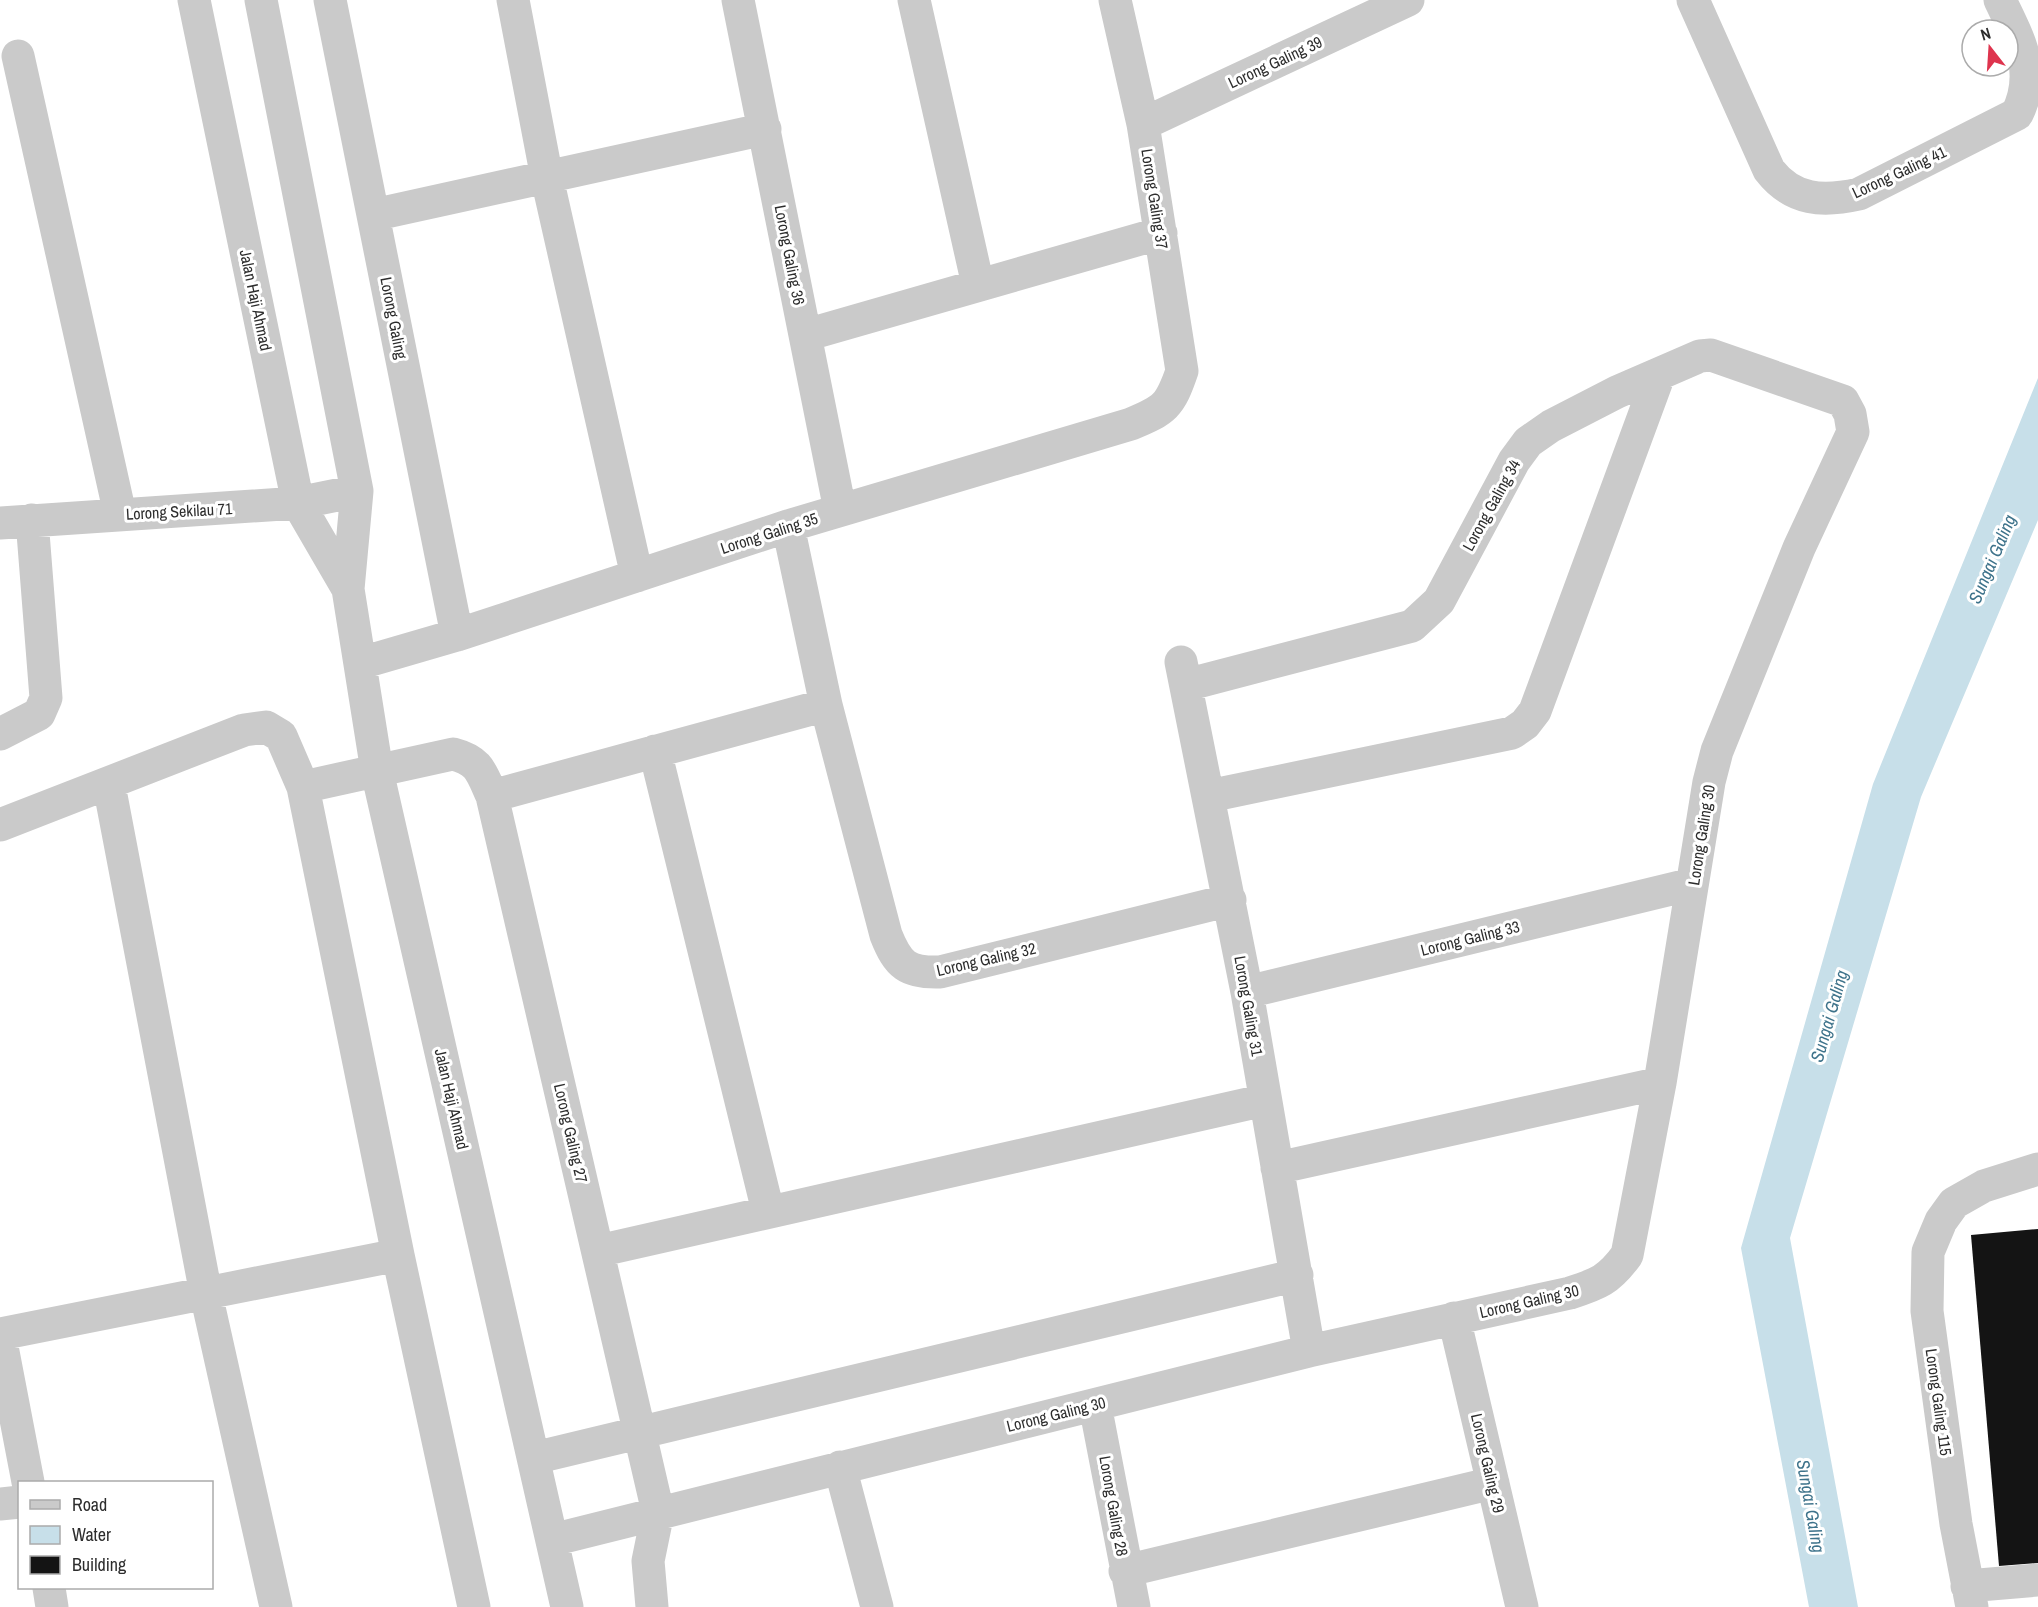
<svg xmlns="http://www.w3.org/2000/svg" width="2038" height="1607" viewBox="0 0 2038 1607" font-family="'Archivo Narrow',sans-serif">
  <rect width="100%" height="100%" fill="#fff"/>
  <path fill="#c7dfe9" d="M 2038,378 L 2038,520 L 1921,797 L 1790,1238 L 1858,1607 L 1809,1607 L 1741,1248 L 1873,784 Z"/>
  <path fill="#141414" d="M 2038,1229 L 2038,1563 L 1999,1566 L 1971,1235 Z"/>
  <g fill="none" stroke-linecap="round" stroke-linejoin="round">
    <path stroke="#cacaca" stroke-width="33" d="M 194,0 L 298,503 L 348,589
      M 261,0 L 357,491 L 348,589 L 377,771 L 567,1607
      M 330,0 L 457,635
      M 513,0 L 547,178 L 637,576
      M 738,0 L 840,510
      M 914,0 L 978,285
      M 1693,0 L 1769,170 C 1793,201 1823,202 1859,194 L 2017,114 C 2038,71 2019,40 2000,0
      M 18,56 L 120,514
      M 1143,124 L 1408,0
      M 373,215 L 765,129
      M 806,335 L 1161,233
      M 0,523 L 298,503 L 357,491
      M 788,526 L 826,705 L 886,935 C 898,965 907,973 940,972 L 1230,900
      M 1181,662 L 1247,992 L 1309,1351
      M 361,663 L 457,635 L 788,526 L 1131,424 C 1165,410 1170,406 1182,371 L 1143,124 L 1115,0
      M 0,734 L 39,714 L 46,698 L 32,520
      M 655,751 L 768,1211
      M 109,785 L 206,1294 L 276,1607
      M 303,787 L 453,754 C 480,761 481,772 492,796 L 658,1512 L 648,1561 L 652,1607
      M 492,796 L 826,705
      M 1209,796 L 1512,733 L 1525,724 L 1535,711 L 1659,375
      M 0,825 L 244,730 L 266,727 L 281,736 L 303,787 L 398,1255 L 474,1607
      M 1247,992 L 1692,884
      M 1277,1168 L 1660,1083
      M 598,1251 L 1265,1100
      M 1454,1318 L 1522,1607
      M 0,1334 L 398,1255
      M 0,1336 L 28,1482
      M 1095,1405 L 1134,1607
      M 534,1458 L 1297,1275
      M 840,1467 L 877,1607
      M 0,1504 L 20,1502
      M 552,1540 L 1309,1351 L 1570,1293 C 1598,1284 1609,1280 1627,1255 L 1660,1083 L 1709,782 L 1717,751 L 1799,548 L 1853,432 L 1850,414 L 1843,401 L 1711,355 L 1700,356 L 1617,392 L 1551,426 L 1528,442 L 1514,461 L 1439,601 L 1412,626 L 1186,685
      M 1125,1571 L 1493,1483
      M 1967,1586 L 2038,1580
      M 49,1588 L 52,1607
      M 1972,1607 L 1956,1524 L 1927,1311 L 1928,1252 L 1941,1221 L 1954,1203 L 1984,1186 L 2038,1169"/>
  </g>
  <g text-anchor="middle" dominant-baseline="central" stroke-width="6" stroke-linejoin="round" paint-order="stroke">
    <g font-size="16" fill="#2d2d2d" stroke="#fff">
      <text transform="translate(1275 62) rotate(-25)">Lorong Galing 39</text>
      <text transform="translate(1899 172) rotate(-25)">Lorong Galing 41</text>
      <text transform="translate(1155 199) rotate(81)">Lorong Galing 37</text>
      <text transform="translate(790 255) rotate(79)">Lorong Galing 36</text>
      <text transform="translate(256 300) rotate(78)">Jalan Haji Ahmad</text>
      <text transform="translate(394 318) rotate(79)">Lorong Galing</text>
      <text transform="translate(1491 505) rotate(-61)">Lorong Galing 34</text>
      <text transform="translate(179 511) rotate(-3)">Lorong Sekilau 71</text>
      <text transform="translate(769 533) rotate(-18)">Lorong Galing 35</text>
      <text transform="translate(1701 835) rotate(-81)">Lorong Galing 30</text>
      <text transform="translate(1470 938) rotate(-14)">Lorong Galing 33</text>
      <text transform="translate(986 959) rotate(-13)">Lorong Galing 32</text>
      <text transform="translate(1249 1006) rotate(80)">Lorong Galing 31</text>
      <text transform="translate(452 1099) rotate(77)">Jalan Haji Ahmad</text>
      <text transform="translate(571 1133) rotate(77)">Lorong Galing 27</text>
      <text transform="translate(1529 1301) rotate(-13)">Lorong Galing 30</text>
      <text transform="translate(1939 1402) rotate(82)">Lorong Galing 115</text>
      <text transform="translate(1056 1414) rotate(-14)">Lorong Galing 30</text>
      <text transform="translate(1488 1463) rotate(77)">Lorong Galing 29</text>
      <text transform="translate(1114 1506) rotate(80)">Lorong Galing 28</text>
    </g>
    <g font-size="18" font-style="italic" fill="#3e738b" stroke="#fff">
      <text transform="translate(1992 559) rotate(-67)">Sungai Galing</text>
      <text transform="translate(1829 1016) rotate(-74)">Sungai Galing</text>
      <text transform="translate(1811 1506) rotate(80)">Sungai Galing</text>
    </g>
  </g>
  <rect x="18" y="1481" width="195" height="108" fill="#ffffff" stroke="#ababab" stroke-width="1.5"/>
  <rect x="30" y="1500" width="30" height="9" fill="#cacaca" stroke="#ababab" stroke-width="1.5"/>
  <text x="72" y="1511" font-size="18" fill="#2d2d2d">Road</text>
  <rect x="30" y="1526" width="30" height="18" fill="#c7dfe9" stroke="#ababab" stroke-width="1.5"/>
  <text x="72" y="1541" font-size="18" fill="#2d2d2d">Water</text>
  <rect x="30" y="1556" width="30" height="18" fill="#141414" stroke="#ababab" stroke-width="1.5"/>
  <text x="72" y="1571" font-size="18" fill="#2d2d2d">Building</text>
  <g transform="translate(1990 48) rotate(343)"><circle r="28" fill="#ffffff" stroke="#ababab" stroke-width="1.5"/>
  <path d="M0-4.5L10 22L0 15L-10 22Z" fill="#de344e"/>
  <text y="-9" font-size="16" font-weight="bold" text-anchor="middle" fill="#2d2d2d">N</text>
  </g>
</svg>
